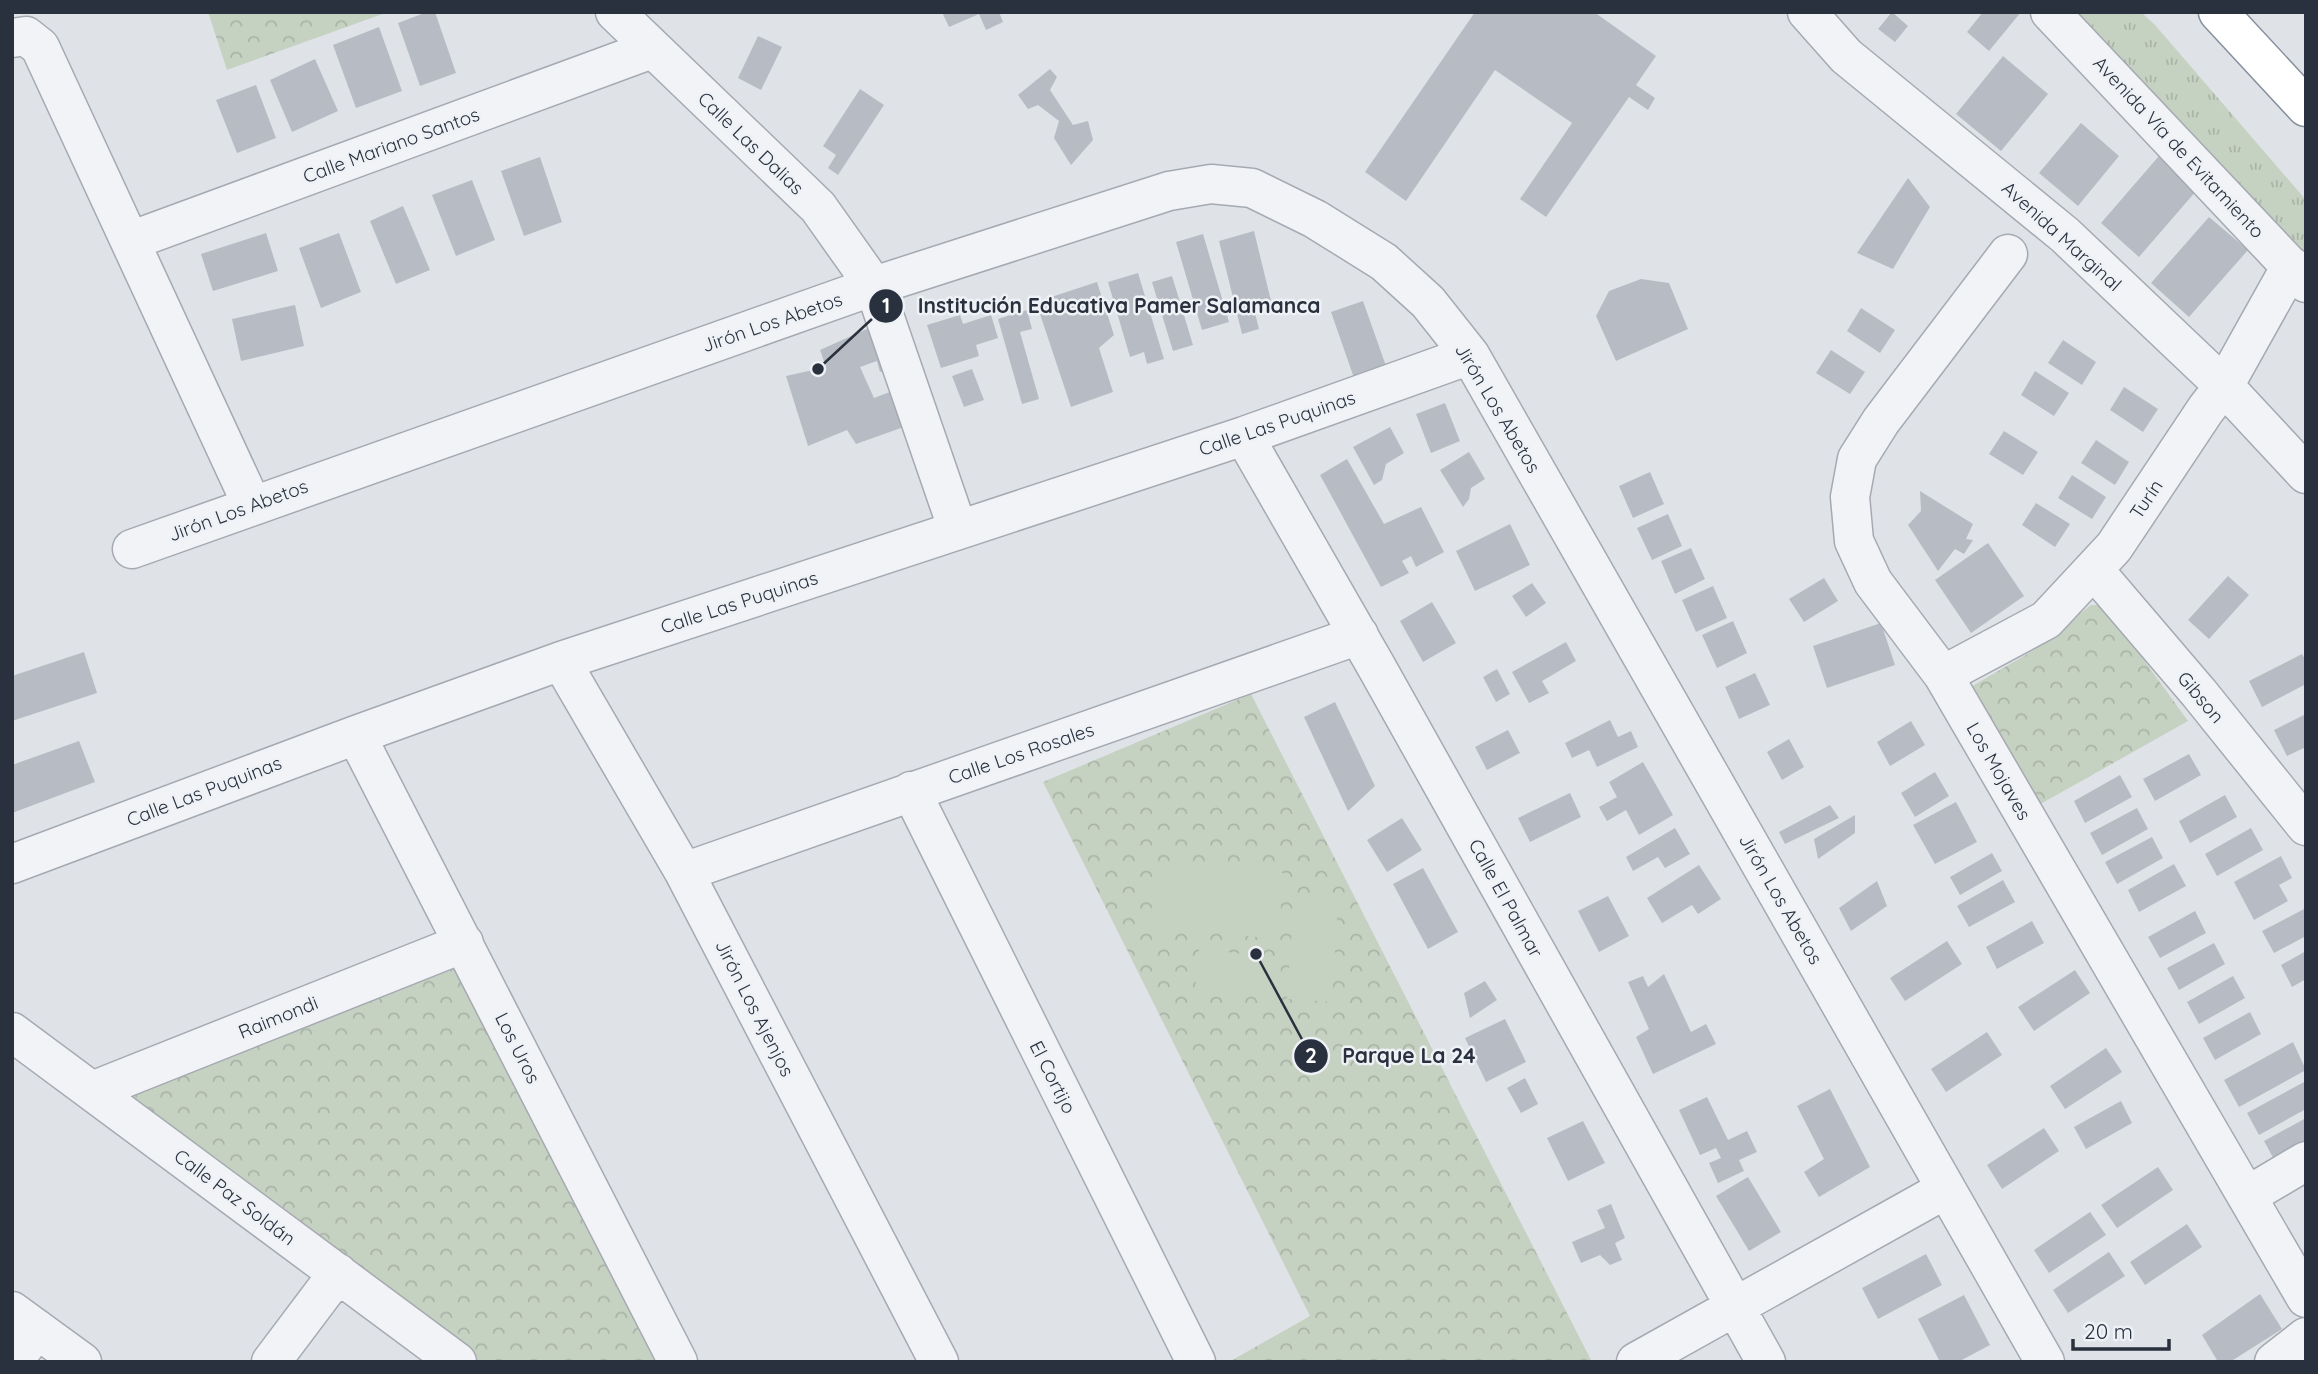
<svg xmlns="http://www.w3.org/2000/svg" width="2318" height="1374" viewBox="0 0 2318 1374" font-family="Quicksand,sans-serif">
  <defs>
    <pattern id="grass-tufts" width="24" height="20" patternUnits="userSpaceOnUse" patternTransform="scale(1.75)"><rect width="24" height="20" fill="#c5d1c1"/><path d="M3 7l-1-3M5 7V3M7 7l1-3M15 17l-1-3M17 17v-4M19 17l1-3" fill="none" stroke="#a9b4a7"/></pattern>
    <pattern id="forest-crowns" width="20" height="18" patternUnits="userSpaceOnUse" patternTransform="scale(1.75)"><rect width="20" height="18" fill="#c5d1c1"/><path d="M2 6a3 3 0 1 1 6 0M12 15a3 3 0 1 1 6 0" fill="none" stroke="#a9b4a7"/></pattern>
  </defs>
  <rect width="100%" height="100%" fill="#dfe3e8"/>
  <path fill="url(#grass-tufts)" d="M 2064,12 L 2141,12 L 2155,25 L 2306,200 L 2306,264 Z"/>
  <path fill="url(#forest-crowns)" d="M 208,12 L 388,12 L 227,70 Z
    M 2091,605 L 2104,605 L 2188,721 L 2030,810 L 1969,688 L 2034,650 Z
    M 1251,694 L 1592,1362 L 1229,1362 L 1310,1316 L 1043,782 Z
    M 455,960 L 661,1362 L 479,1362 L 114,1095 Z"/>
  <path fill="#c5d1c1" d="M 1156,862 L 1284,873 L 1278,939 L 1150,927 Z
    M 1294,897 L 1338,900 L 1332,1002 L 1287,999 Z
    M 1199,949 L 1282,958 L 1278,998 L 1195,990 Z"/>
  <path fill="#b7bcc4" d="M 427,12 L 435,12 L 456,73 L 420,86 L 398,23 Z
    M 942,12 L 999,12 L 1003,22 L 986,30 L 979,14 L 949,27 Z
    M 1475,12 L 1594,12 L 1656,56 L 1636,85 L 1655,98 L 1648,110 L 1629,97 L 1546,217 L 1520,199 L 1572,123 L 1495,70 L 1406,201 L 1365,172 Z
    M 1892,12 L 1908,26 L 1895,42 L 1878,29 Z
    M 1983,12 L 2021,12 L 1989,51 L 1967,32 Z
    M 379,27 L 402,91 L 356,108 L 333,45 Z
    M 758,36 L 782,47 L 761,90 L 738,78 Z
    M 2003,56 L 2048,94 L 2001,151 L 1956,114 Z
    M 315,59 L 338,111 L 292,132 L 270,80 Z
    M 1050,69 L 1057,77 L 1050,90 L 1073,125 L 1088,121 L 1093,140 L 1071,165 L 1054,138 L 1059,121 L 1038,105 L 1028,109 L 1018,95 Z
    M 256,85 L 276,138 L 237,153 L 216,100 Z
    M 860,89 L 884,105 L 838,175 L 828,168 L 836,155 L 823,146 Z
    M 2081,123 L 2119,156 L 2078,206 L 2039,173 Z
    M 2159,156 L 2197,190 L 2139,257 L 2101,223 Z
    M 540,157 L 562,222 L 524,236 L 501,171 Z
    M 1908,178 L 1930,207 L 1893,269 L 1857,253 Z
    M 472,180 L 495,240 L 456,256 L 432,195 Z
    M 403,206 L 430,270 L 396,284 L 370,221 Z
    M 2209,217 L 2248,250 L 2189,317 L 2151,283 Z
    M 1254,231 L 1272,305 L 1254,309 L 1259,329 L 1242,334 L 1219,241 Z
    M 266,233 L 278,271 L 213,291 L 201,254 Z
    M 339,233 L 361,292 L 321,308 L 299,248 Z
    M 1203,234 L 1229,322 L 1202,330 L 1176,242 Z
    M 1138,273 L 1164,359 L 1147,364 L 1144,352 L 1130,357 L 1108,282 Z
    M 1172,276 L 1193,345 L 1173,351 L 1152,282 Z
    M 1641,279 L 1669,283 L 1688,329 L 1616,361 L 1596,316 L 1609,291 Z
    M 1097,282 L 1114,335 L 1099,348 L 1113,392 L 1071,407 L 1036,302 Z
    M 1363,301 L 1386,366 L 1354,378 L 1331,312 Z
    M 295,305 L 304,346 L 241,361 L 232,319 Z
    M 1861,308 L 1895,330 L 1880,353 L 1847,331 Z
    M 1027,310 L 1032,329 L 1020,332 L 1039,399 L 1022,404 L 998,319 Z
    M 960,315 L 963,324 L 991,315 L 998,338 L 976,345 L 979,356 L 941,368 L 927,325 Z
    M 880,323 L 897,367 L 880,372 L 877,361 L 860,367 L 874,398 L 903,387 L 915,423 L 856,444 L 847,430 L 808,446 L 786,376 L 826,367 L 820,350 Z
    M 2063,340 L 2096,362 L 2082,385 L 2048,363 Z
    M 1831,350 L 1865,372 L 1850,394 L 1816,373 Z
    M 972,369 L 984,400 L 964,407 L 952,376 Z
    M 2035,371 L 2069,393 L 2054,416 L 2021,395 Z
    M 2124,387 L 2158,409 L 2143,432 L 2110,410 Z
    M 1445,403 L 1460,441 L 1431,453 L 1416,414 Z
    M 1390,427 L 1404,453 L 1386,464 L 1382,480 L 1374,485 L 1353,447 Z
    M 2004,431 L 2038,452 L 2023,475 L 1989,454 Z
    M 2096,440 L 2129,462 L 2115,485 L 2081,463 Z
    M 1469,452 L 1485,479 L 1471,488 L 1469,499 L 1463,507 L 1440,470 Z
    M 1347,459 L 1384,524 L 1421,507 L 1444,552 L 1416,567 L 1411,556 L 1402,561 L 1409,573 L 1381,587 L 1320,475 Z
    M 1650,472 L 1664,504 L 1633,518 L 1619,486 Z
    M 2072,475 L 2106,497 L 2092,519 L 2058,498 Z
    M 1920,491 L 1973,524 L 1966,539 L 1973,540 L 1964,554 L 1955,549 L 1938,571 L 1908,525 L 1921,511 Z
    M 2036,503 L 2070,524 L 2055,547 L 2022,525 Z
    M 1668,514 L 1682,546 L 1652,560 L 1637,528 Z
    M 1510,524 L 1530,565 L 1475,591 L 1456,551 Z
    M 1988,543 L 2024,596 L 1971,633 L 1935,580 Z
    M 1691,548 L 1705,579 L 1675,594 L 1661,561 Z
    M 2228,576 L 2249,595 L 2209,639 L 2188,620 Z
    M 1824,578 L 1838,601 L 1804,622 L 1789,599 Z
    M 1532,583 L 1546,603 L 1526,617 L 1512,596 Z
    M 1713,586 L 1727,618 L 1696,632 L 1682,600 Z
    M 1432,602 L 1456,643 L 1423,662 L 1400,621 Z
    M 1733,621 L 1747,653 L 1717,668 L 1702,635 Z
    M 1881,623 L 1895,665 L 1827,688 L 1813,646 Z
    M 1566,642 L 1576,661 L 1542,681 L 1549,693 L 1529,703 L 1512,672 Z
    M 84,652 L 97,693 L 12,721 L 12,676 Z
    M 2302,654 L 2306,661 L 2306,684 L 2262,707 L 2249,681 Z
    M 1497,669 L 1510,694 L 1496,702 L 1483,677 Z
    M 1755,673 L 1770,705 L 1739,719 L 1725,687 Z
    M 1335,702 L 1375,786 L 1348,811 L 1304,717 Z
    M 2306,714 L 2306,747 L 2287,756 L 2274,730 Z
    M 1610,720 L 1618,737 L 1631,731 L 1638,747 L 1597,767 L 1589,750 L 1572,758 L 1565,743 Z
    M 1911,721 L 1925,745 L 1890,766 L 1877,742 Z
    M 1508,730 L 1520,753 L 1487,770 L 1475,747 Z
    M 1789,739 L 1804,767 L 1782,780 L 1767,752 Z
    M 79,741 L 95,782 L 12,813 L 12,765 Z
    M 2189,754 L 2201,775 L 2155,801 L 2143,779 Z
    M 1643,762 L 1673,815 L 1639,835 L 1626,810 L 1607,821 L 1599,807 L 1617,797 L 1609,782 Z
    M 1935,772 L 1949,796 L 1915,817 L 1901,793 Z
    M 2120,775 L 2132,797 L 2085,823 L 2074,801 Z
    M 1570,793 L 1581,817 L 1530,842 L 1518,818 Z
    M 2225,795 L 2237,817 L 2190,843 L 2179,821 Z
    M 1956,802 L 1977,842 L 1935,864 L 1913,825 Z
    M 1830,805 L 1839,818 L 1785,844 L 1779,832 Z
    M 2137,808 L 2148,829 L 2102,855 L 2090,833 Z
    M 1855,815 L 1855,833 L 1818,859 L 1814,839 Z
    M 1402,818 L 1422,850 L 1387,872 L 1367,840 Z
    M 1675,828 L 1690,854 L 1665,868 L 1658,857 L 1633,871 L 1626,857 Z
    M 2251,828 L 2263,850 L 2217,876 L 2205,854 Z
    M 2152,837 L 2163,858 L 2117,884 L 2105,862 Z
    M 1992,853 L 2002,871 L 1960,895 L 1950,877 Z
    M 2281,856 L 2292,878 L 2279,885 L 2288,901 L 2254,920 L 2234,882 Z
    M 2174,864 L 2186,886 L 2139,912 L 2128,890 Z
    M 1699,865 L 1721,899 L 1698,914 L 1692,905 L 1662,923 L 1647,898 Z
    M 1423,868 L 1458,932 L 1428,949 L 1393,884 Z
    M 2003,880 L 2015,902 L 1969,927 L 1957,906 Z
    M 1877,881 L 1887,906 L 1851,931 L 1839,908 Z
    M 1608,896 L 1629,936 L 1599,952 L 1578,911 Z
    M 2306,908 L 2306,936 L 2274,953 L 2262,931 Z
    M 2195,911 L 2206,933 L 2160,958 L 2148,937 Z
    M 2032,921 L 2044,943 L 1997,969 L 1986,947 Z
    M 1947,941 L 1962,964 L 1905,1001 L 1890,978 Z
    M 2214,943 L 2225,964 L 2179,990 L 2167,968 Z
    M 2306,951 L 2306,979 L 2292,987 L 2281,965 Z
    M 2075,970 L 2090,993 L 2034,1031 L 2018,1007 Z
    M 1664,974 L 1691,1032 L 1706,1024 L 1716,1044 L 1653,1074 L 1636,1037 L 1649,1029 L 1628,982 L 1643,976 L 1648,987 Z
    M 2233,976 L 2245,998 L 2199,1024 L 2187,1002 Z
    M 1485,981 L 1497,1000 L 1470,1018 L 1464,993 Z
    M 2250,1012 L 2261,1034 L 2215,1060 L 2203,1038 Z
    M 1505,1019 L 1526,1062 L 1486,1082 L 1465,1038 Z
    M 1987,1032 L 2002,1055 L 1946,1092 L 1931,1069 Z
    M 2293,1042 L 2306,1070 L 2239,1107 L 2224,1080 Z
    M 2106,1048 L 2122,1072 L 2065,1109 L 2050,1086 Z
    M 1525,1078 L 1538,1104 L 1521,1113 L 1507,1088 Z
    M 2306,1081 L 2306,1109 L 2259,1135 L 2247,1113 Z
    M 1830,1089 L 1870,1167 L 1819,1197 L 1804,1172 L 1824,1159 L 1797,1106 Z
    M 1707,1097 L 1728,1140 L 1747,1131 L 1757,1152 L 1739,1160 L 1744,1171 L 1718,1183 L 1709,1163 L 1721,1158 L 1716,1148 L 1700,1155 L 1679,1110 Z
    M 2121,1101 L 2132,1123 L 2086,1149 L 2074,1127 Z
    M 2306,1118 L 2306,1146 L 2276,1163 L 2264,1141 Z
    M 1583,1121 L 1605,1163 L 1568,1181 L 1547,1138 Z
    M 2044,1128 L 2059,1151 L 2002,1189 L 1987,1165 Z
    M 2158,1167 L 2173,1190 L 2117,1228 L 2101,1205 Z
    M 1748,1177 L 1781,1232 L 1749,1251 L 1716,1196 Z
    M 1611,1204 L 1625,1238 L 1615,1243 L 1622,1260 L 1610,1265 L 1600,1255 L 1581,1263 L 1572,1242 L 1605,1228 L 1597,1210 Z
    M 2090,1212 L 2106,1235 L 2049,1273 L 2034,1250 Z
    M 2187,1224 L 2202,1247 L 2145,1285 L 2130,1262 Z
    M 2109,1252 L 2125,1276 L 2068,1313 L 2053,1290 Z
    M 1926,1254 L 1942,1285 L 1878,1319 L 1862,1288 Z
    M 2260,1294 L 2282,1329 L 2230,1362 L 2218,1362 L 2202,1335 Z
    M 1964,1295 L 1990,1345 L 1958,1362 L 1940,1362 L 1918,1319 Z"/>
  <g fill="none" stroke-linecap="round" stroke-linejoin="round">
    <g stroke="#a5aab2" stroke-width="41">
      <path id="minor" d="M 615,12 L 818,207 L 874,286 L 958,530
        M 1807,12 L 1846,56 L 2065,235 L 2224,386 L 2306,474
        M 2050,12 L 2306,283
        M 12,38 L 26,36 L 40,47 L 252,505
        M 130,241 L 652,49
        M 2008,254 L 1881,421 L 1857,459 L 1850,497 L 1854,541 L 1873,582 L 1943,675 L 2306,1298
        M 1244,436 L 1376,666 L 1766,1362
        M 132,549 L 874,286 L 1169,191 L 1211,184 L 1252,188 L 1315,219 L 1384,262 L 1428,302 L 1470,355 L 2045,1362
        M 2094,570 L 2199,693 L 2306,826
        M 561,661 L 684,872 L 939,1362
        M 1943,675 L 2046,620 L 2114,547 L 2206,409 L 2224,386 L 2291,266
        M 356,735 L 678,1362
        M 911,791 L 1196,1362
        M 12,864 L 356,735 L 561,661 L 1244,436 L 1470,355
        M 684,872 L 1359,635
        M 12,1032 L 457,1362
        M 92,1091 L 464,943
        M 2247,1196 L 2306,1161
        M 12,1311 L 82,1362
        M 13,1362 L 37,1329
        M 271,1362 L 338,1273
        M 1636,1362 L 1946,1189
        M 2274,1362 L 2306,1337"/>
    </g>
    <g stroke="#87909d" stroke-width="41">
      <path id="highway" d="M 2218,12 L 2306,107"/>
    </g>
    <use href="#minor" stroke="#f2f3f6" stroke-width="38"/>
    <use href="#highway" stroke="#fff" stroke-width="38"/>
  </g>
  <g text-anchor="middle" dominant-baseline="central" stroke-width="5" stroke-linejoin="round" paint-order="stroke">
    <g font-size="19" fill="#29313e" stroke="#eef1f5">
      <text transform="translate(751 143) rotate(44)">Calle Las Dalias</text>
      <text transform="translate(391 145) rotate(-20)">Calle Mariano Santos</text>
      <text transform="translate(2179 147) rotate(47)">Avenida Vía de Evitamiento</text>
      <text transform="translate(2062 236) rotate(42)">Avenida Marginal</text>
      <text transform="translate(772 322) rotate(-19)">Jirón Los Abetos</text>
      <text transform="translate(1498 408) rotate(59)">Jirón Los Abetos</text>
      <text transform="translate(1277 423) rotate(-19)">Calle Las Puquinas</text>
      <text transform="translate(2146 499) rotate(-56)">Turín</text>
      <text transform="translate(238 510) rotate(-20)">Jirón Los Abetos</text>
      <text transform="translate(739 602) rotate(-18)">Calle Las Puquinas</text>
      <text transform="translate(2201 697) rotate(50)">Gibson</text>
      <text transform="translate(1021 753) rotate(-19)">Calle Los Rosales</text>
      <text transform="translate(1999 771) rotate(60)">Los Mojaves</text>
      <text transform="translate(204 791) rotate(-21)">Calle Las Puquinas</text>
      <text transform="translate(1506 898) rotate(61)">Calle El Palmar</text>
      <text transform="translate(1781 899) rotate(60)">Jirón Los Abetos</text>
      <text transform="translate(755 1008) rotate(63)">Jirón Los Ajenjos</text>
      <text transform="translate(278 1017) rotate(-22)">Raimondi</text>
      <text transform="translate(518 1048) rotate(63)">Los Uros</text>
      <text transform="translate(1053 1077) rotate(63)">El Cortijo</text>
      <text transform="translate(235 1197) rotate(37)">Calle Paz Soldán</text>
    </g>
  </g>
  <path fill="none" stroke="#29313e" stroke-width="2.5" d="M818 369L886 306M1256 954L1311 1056"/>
  <g fill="#29313e" stroke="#eef1f5" stroke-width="2.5">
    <circle cx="818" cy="369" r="7"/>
    <circle cx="1256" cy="954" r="7"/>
    <circle cx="886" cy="306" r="18"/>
    <circle cx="1311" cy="1056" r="18"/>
  </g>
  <g font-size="21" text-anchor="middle" font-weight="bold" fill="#fff">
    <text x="886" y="313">1</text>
    <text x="1311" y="1063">2</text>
  </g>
  <g font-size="21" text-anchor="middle" font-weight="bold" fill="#29313e" stroke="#eef1f5" stroke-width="5" stroke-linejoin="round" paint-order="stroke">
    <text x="1119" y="313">Institución Educativa Pamer Salamanca</text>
    <text x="1409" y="1063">Parque La 24</text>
  </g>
  <rect width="2318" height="1374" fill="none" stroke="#29313e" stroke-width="28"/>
  <path d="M2073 1339v10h96v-10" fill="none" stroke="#29313e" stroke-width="3.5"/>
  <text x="2084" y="1339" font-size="21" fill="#29313e" stroke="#eef1f5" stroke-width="5" paint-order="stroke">20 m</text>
</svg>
